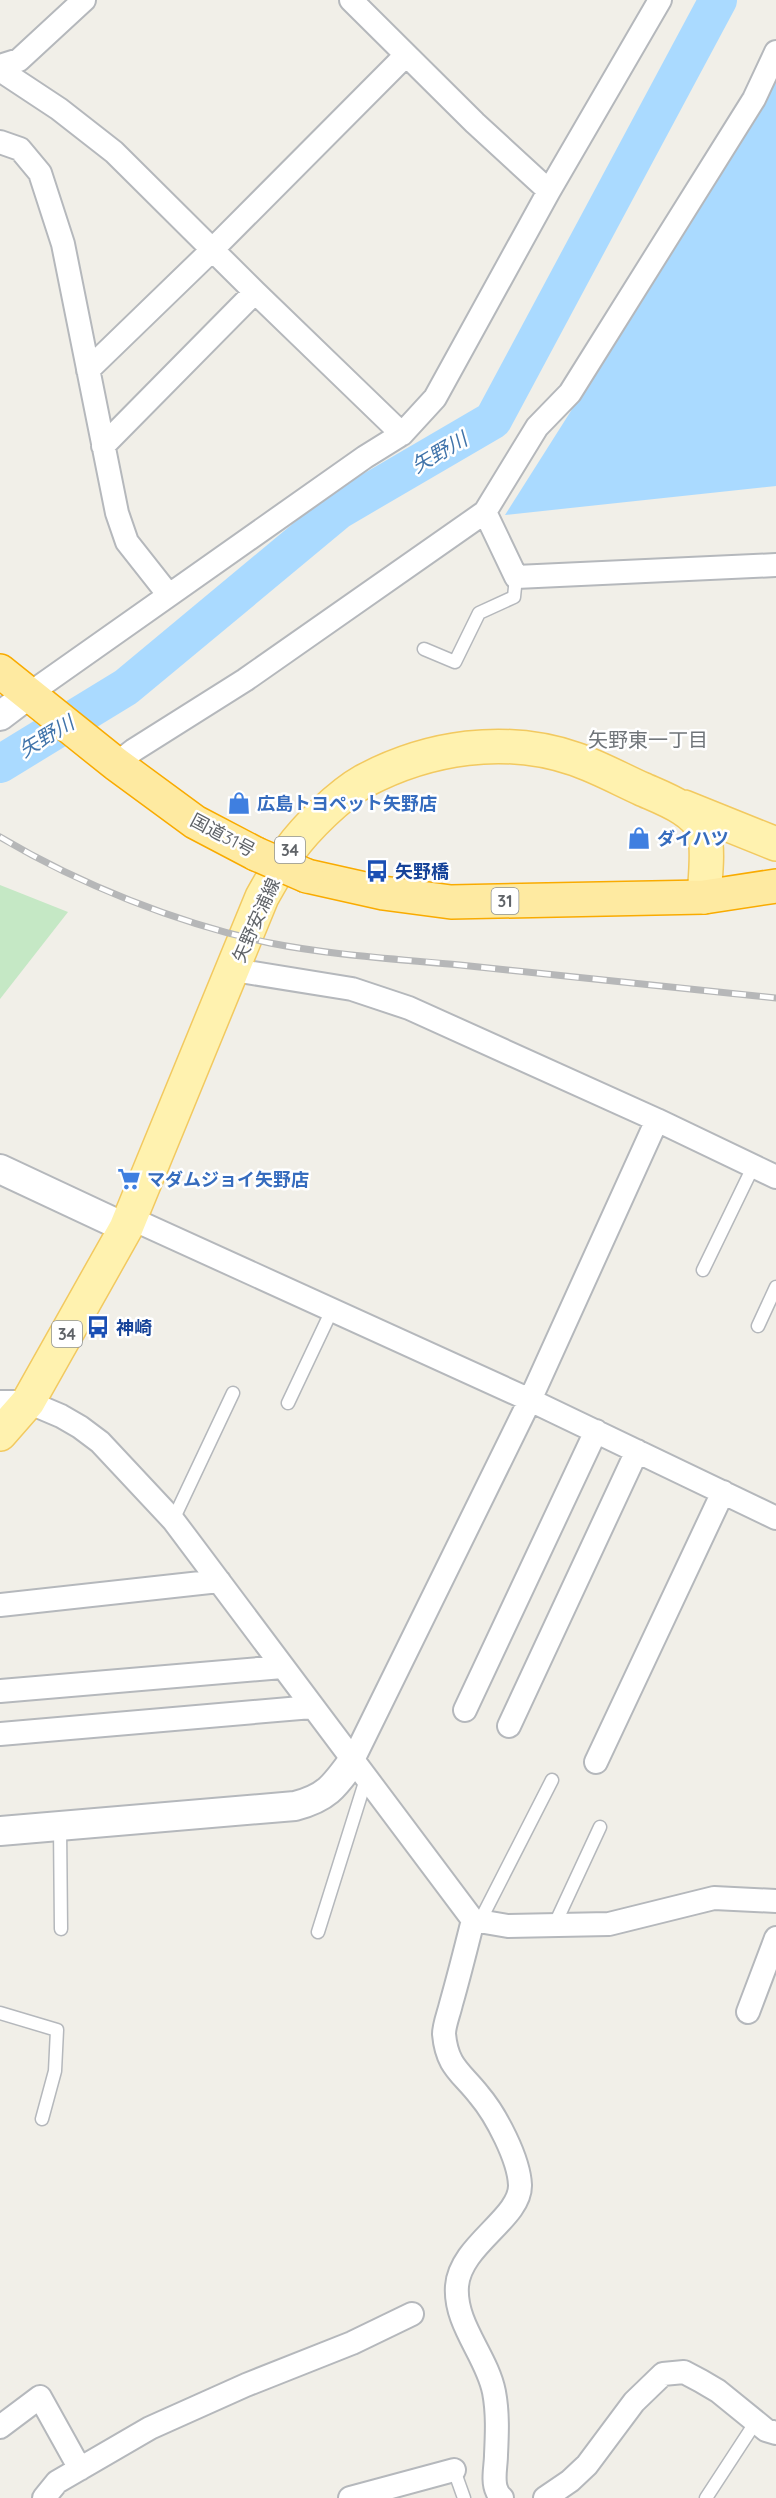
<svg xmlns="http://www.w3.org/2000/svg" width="776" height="2498" viewBox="0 0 776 2498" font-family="Quicksand,'Noto Sans JP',sans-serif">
  <rect width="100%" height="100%" fill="#f1efe8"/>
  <path fill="#c5e8c5" d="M 0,885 L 68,912 L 0,999 Z"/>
  <path fill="#aadaff" d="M 776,72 L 776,486 L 505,515 L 576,403 Z"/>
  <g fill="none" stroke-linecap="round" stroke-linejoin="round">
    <path stroke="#aadaff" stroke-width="38" d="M 0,764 L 126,687 L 339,510 L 493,420 L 718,0"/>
    <g stroke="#b5b8bc" stroke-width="15">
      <path id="service" d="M 424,649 L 455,662 L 479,613 L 514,597 L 516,577
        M 703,1270 L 753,1167
        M 758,1326 L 776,1287
        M 288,1403 L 332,1310
        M 173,1520 L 233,1393
        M 60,1826 L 61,1929
        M 480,1921 L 552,1780
        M 554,1926 L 600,1827
        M 318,1932 L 366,1779
        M 0,2013 L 57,2030 L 55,2071 L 42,2119
        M 454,2470 L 464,2498
        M 706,2498 L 755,2423"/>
    </g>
    <g stroke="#b5b8bc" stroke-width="26">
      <path id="minor" d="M 351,0 L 475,123 L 549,191
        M 0,66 L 19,60 L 84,0
        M 0,70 L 59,109 L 114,152 L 255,292 L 402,434
        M 0,142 L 20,149 L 40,173 L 63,244 L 117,513 L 127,542 L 168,594
        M 88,370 L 212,250 L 406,55
        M 103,446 L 255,292
        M 485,512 L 516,577 L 776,565
        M 29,694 L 365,457 L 402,434 L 435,398 L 549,191 L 660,0
        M 116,764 L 134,750 L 245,680 L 485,512 L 537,427 L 570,393 L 754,99 L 776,52
        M 234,970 L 352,989 L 409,1008 L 657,1120 L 776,1177
        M 130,1218 L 530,1400 L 776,1518
        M 0,1402 L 28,1402 L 61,1416 L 80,1427 L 100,1442 L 173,1520 L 473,1920 L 508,1926 L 609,1924 L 714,1898 L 776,1901
        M 0,1605 L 219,1581
        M 0,1691 L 282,1667
        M 465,1710 L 596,1431
        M 509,1726 L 637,1451
        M 0,1734 L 312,1707
        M 352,1762 L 530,1400 L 657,1120
        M 596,1762 L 723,1492
        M 473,1920 C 466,1948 459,1976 451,2004 C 449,2013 444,2025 444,2034 C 447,2067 461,2072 479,2095 C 496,2115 519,2159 520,2185 C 521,2218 460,2245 457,2286 C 454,2324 487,2356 494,2392 C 498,2413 497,2434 496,2455 C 496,2466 492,2481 497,2491 C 498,2494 500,2496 502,2498
        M 748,2012 L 776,1938
        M 0,2427 L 40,2397 L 80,2469
        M 44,2498 L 57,2482 L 150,2428 L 246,2385 L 352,2343 L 412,2314
        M 350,2498 L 454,2470
        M 545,2498 L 570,2481 L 587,2465 L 634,2402 L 663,2374 L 684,2372 L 701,2381 L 718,2391 L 766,2430 L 776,2433"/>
    </g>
    <g stroke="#b5b8bc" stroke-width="32">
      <path id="tertiary" d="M 0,716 L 29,694
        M 0,1169 L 126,1228
        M 0,1831 L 295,1806 C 326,1798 334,1787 352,1762"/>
    </g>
    <g stroke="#f2c960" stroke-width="36">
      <path id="primary" d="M 684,807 L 776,844
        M 0,1434 L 28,1402 L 126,1228 L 262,897 C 271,881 280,865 290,850 C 306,828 339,795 364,781 C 428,747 505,735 575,759 C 598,767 620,779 642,789 C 662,798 697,810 704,833 C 709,850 705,879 704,897"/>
    </g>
    <g stroke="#f9ab00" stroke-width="36">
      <path id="trunk" d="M 0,671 L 116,764 L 195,822 L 256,854
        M 307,876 L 383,893 L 451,902 L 704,897 L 776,886"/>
    </g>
    <use href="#service" stroke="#fff" stroke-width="12"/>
    <use href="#minor" stroke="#fff" stroke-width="22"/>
    <use href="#tertiary" stroke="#fff" stroke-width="28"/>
    <use href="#primary" stroke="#fff2af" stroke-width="33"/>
    <use href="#trunk" stroke="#feeaa1" stroke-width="33"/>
    <g stroke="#b6b7b8" stroke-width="7">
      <path id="rail" d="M 0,837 C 79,884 179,924 270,943 C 330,955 398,959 460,965 C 565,976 671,987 776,998"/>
    </g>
    <use href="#rail" stroke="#fff" stroke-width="4.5" stroke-dasharray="14" stroke-linecap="butt"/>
    <g stroke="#f9ab00" stroke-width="36" stroke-linecap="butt">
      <path id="trunk-bridge" d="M 256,854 L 307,876"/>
    </g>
    <use href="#trunk-bridge" stroke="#feeaa1" stroke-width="33"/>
  </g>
  <defs>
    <g id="shop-bare" transform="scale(1.8)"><path d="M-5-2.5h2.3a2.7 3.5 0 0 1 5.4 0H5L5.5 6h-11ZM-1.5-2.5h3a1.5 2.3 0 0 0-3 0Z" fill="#3f7fe0" stroke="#fff" stroke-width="2.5" paint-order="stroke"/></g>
    <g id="bus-bare" transform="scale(1.8)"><path d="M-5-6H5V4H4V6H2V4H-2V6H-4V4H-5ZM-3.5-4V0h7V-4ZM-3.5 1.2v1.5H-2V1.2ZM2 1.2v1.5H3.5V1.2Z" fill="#1a4fb4" stroke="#fff" stroke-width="2.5" paint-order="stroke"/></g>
    <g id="supermarket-bare" transform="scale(1.8)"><path d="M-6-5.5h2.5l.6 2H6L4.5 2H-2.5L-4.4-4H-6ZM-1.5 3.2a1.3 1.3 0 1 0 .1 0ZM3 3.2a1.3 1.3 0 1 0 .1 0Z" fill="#3f7fe0" stroke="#fff" stroke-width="2.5" paint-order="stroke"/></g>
  </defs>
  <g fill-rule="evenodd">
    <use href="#shop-bare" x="239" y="803"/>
    <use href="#shop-bare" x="639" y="838"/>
    <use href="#bus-bare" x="377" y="871"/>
    <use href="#supermarket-bare" x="129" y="1179"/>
    <use href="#bus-bare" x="98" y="1327"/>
  </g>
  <g text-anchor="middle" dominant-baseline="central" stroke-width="5" stroke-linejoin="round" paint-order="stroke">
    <g fill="#fff" stroke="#8f9295" stroke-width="1.5">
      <rect x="275" y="837" width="30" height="26" rx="4.5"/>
      <rect x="491.5" y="888" width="27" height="26" rx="4.5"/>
      <rect x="52" y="1321" width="30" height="26" rx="4.5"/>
    </g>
    <g font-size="16" font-weight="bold" fill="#5f6368">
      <text x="290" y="850">34</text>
      <text x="505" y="901">31</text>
      <text x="67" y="1334">34</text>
    </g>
    <g font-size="18" font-weight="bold" fill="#366cbe" stroke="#fff" text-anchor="start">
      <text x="257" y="803">広島トヨペット矢野店</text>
      <text x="657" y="838">ダイハツ</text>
      <text x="147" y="1179">マダムジョイ矢野店</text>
    </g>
    <g font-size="18" fill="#5f6368" stroke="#fff">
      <text transform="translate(223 835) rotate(28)">国道31号</text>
      <text transform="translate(256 920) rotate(-66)">矢野安浦線</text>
    </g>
    <g font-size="18" font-weight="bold" fill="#164399" stroke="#fff" text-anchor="start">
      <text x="395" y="871">矢野橋</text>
      <text x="116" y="1327">神崎</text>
    </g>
    <g font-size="20" font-style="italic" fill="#4174aa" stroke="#fff">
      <text transform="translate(439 452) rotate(-30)">矢野川</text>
      <text transform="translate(46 736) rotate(-31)">矢野川</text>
    </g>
    <g font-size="20" fill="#70757a" stroke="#fff">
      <text x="648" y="739">矢野東一丁目</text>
    </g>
  </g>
</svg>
